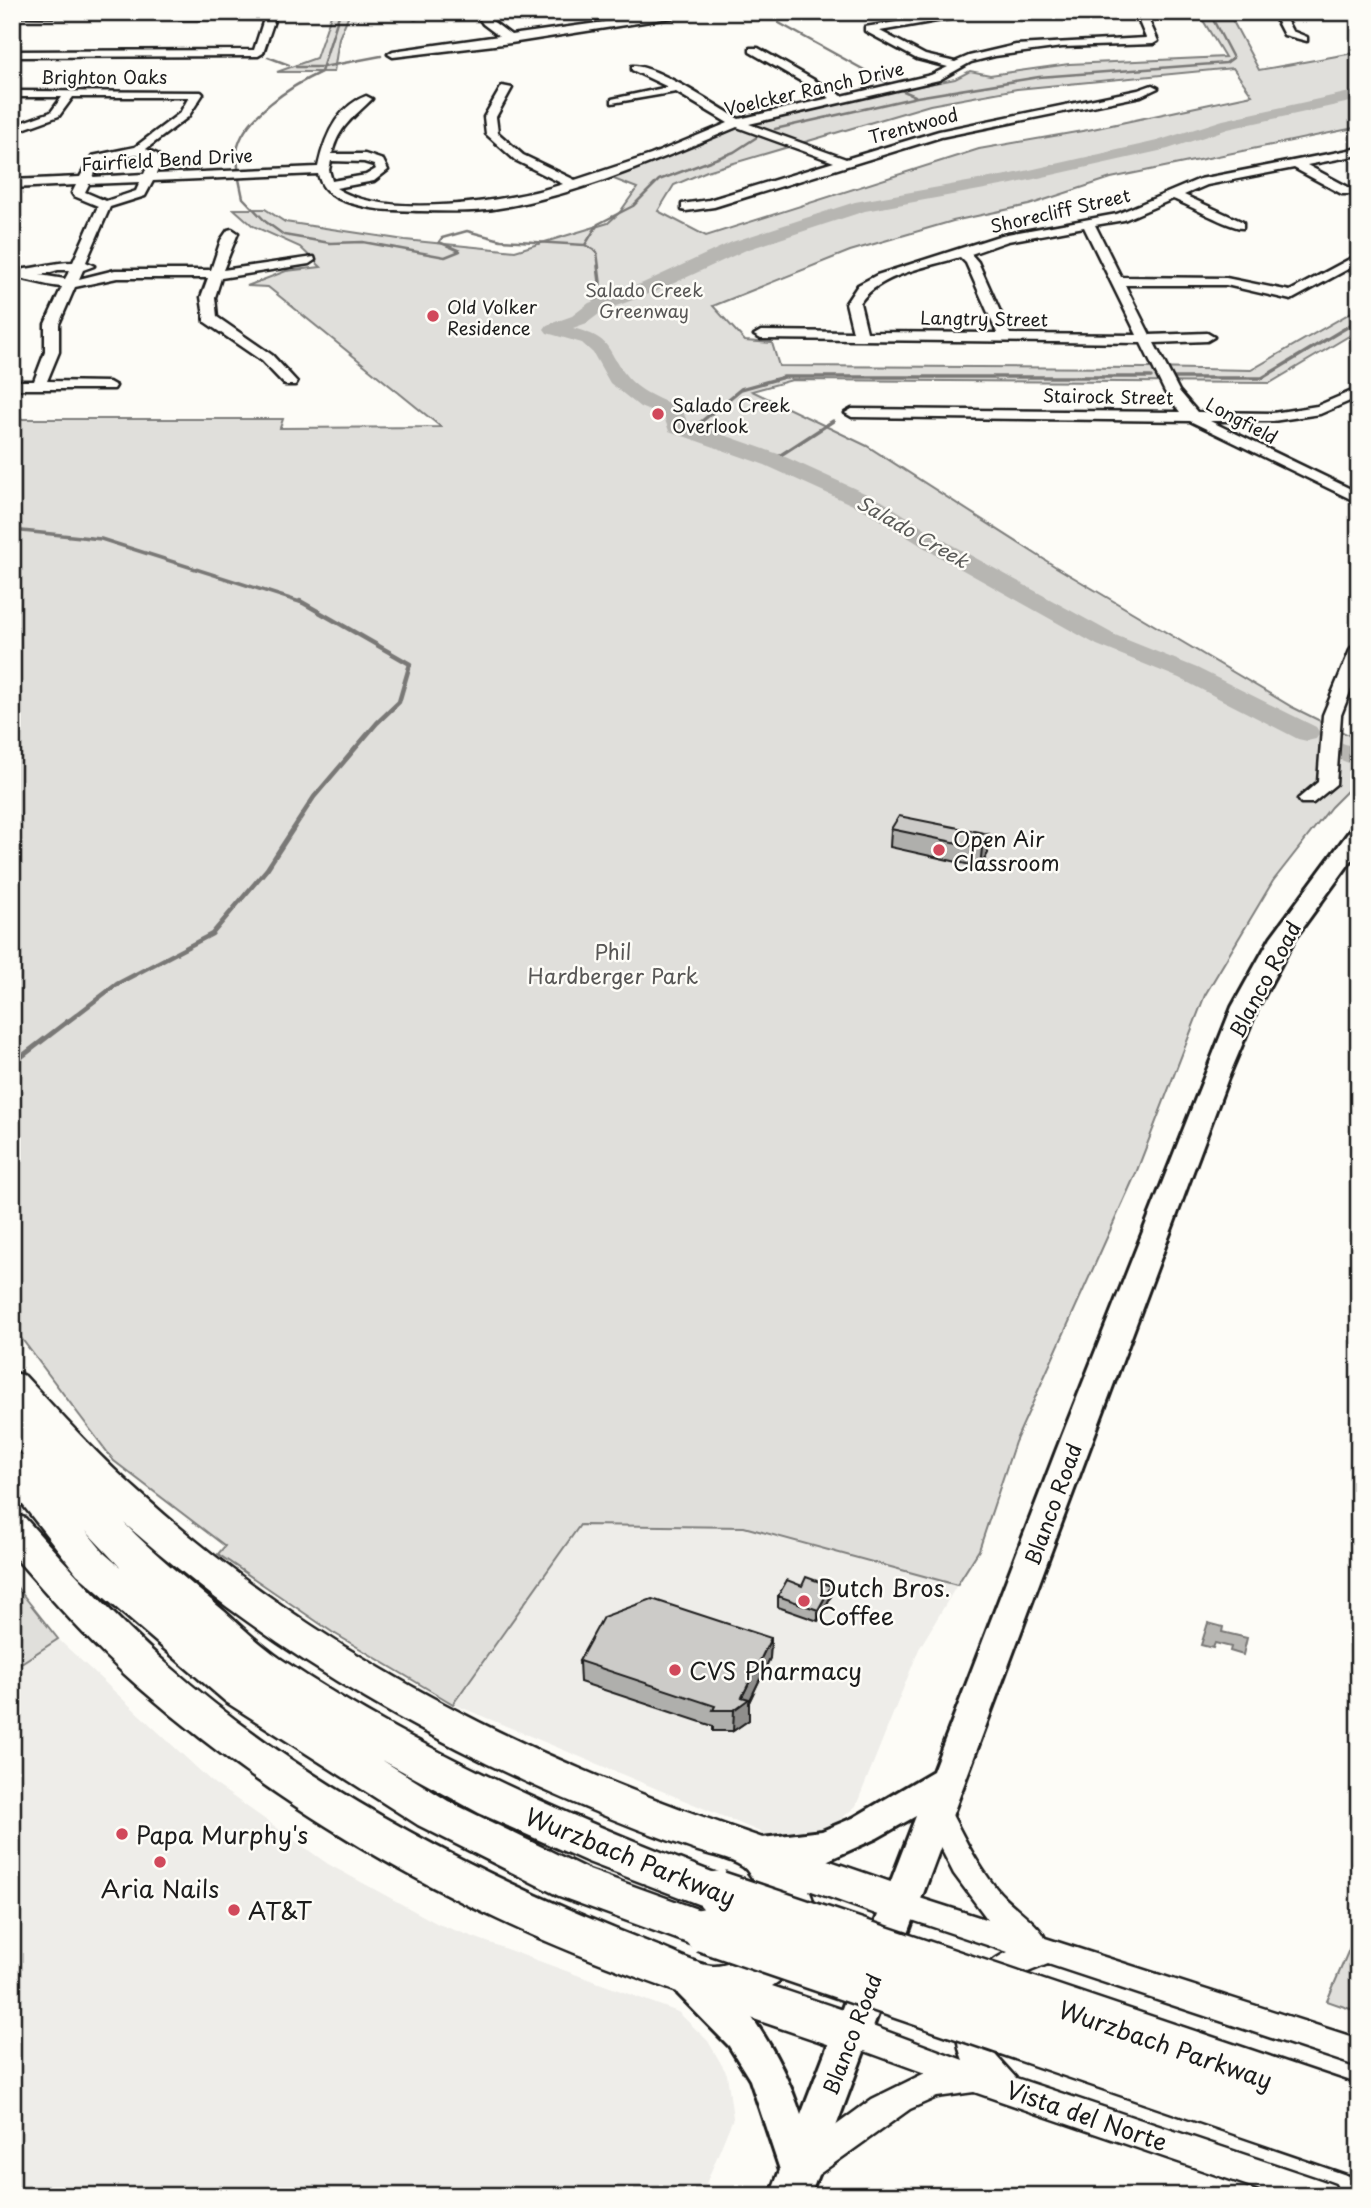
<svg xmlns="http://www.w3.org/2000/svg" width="1371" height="2208" viewBox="0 0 1371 2208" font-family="'Playpen Sans',sans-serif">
  <rect width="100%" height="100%" fill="#fdfcf7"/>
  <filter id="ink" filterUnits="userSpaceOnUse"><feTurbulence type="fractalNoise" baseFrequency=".0143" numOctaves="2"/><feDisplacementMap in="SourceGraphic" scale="14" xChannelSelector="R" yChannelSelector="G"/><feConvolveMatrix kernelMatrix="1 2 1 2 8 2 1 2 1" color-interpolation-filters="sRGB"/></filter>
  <g filter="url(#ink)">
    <path fill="#eeede9" d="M 580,1525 L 744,1527 L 957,1585 L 919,1649 L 856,1806 L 834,1825 L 802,1837 L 770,1836 L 453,1704 Z
      M 58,1639 L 212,1782 L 328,1864 L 438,1924 L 678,2012 L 708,2041 L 727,2074 L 733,2118 L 701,2196 L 12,2196 L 12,1669 Z"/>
    <path fill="#e0dfdb" stroke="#7e7e7c" stroke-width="2" fill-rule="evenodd" d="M 332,12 L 350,12 L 339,38 L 334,72 L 277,72 L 316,58 Z
      M 1198,12 L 1228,12 L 1259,70 L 1359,52 L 1359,127 L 1111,178 L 1029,205 L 953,221 L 850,251 L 713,306 L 745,341 L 772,343 L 779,366 L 1146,368 L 1251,370 L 1359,308 L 1359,330 L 1270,383 L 792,380 L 752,391 L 867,446 L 1056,567 L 1292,707 L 1359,740 L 1359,779 L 1331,807 L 1273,881 L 1205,995 L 1136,1173 L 1015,1442 L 979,1550 L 957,1585 L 744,1527 L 580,1525 L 453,1704 L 332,1632 L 218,1554 L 225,1546 L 114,1461 L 12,1326 L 12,419 L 283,419 L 280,428 L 441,427 L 268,287 L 247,286 L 286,271 L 321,267 L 300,247 L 253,226 L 234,209 L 265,209 L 285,222 L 405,240 L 515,251 L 608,223 L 620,212 L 637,188 L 611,178 L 738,128 L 893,91 L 955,79 L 970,71 L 990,75 L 1069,64 L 1225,57 ZM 1233,68 L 1252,95 L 1088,130 L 979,149 L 706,236 L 658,211 L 674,185 L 707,171 L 930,105 L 1017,89 Z
      M 12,1581 L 58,1639 L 12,1669 Z
      M 1359,1926 L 1359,2012 L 1327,2001 Z"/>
    <path fill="#b7b6b2" stroke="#797876" stroke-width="2" d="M 1208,1623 L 1223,1627 L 1222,1632 L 1247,1638 L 1243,1655 L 1230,1651 L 1231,1647 L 1215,1643 L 1213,1648 L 1201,1645 Z"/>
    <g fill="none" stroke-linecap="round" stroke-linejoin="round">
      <path stroke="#797876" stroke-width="2.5" d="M 779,23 L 888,83
        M 268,57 L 289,65
        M 296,67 L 323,67 L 381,56
        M 899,89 L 915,96
        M 775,129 L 917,97 L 1039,77 L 1226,63 L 1233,58 L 1209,12
        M 238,168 C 238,163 236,156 237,151 C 242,117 293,85 321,72 L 340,12
        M 239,179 L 243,198 L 266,222 L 284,235 L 330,243 L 363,242 L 445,257 L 460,251 L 439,242 L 442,238 L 467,231 L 501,240 L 585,245
        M 599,268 L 597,252 L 585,245 L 598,224 L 633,206 L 659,180 L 734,152 L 757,137"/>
      <path stroke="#797876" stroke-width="3.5" d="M 596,307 L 600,282 L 598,266
        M 1175,378 L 1262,378 L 1359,320
        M 690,431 L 741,389 L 784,377 L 1151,377
        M 773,460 L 833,421
        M 12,530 L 101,539 L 303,603"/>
      <path stroke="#797876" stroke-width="4.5" d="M 66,1023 L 117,984 L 212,934 L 267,869 L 314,797 L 377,723 L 399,702 L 410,664 L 300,601"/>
      <path stroke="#797876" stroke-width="5" d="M 12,1064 L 68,1021"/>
      <path fill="#b7b6b2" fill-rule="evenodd" d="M 1359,90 L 1359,100 L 1228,129 L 1168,149 L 1012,184 L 865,211 L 746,250 L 657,291 L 603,311 L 587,323 L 573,328 C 612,339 604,345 625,374 C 637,391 663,401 682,408 L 687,422 L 781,455 L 882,501 L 952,545 L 1115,635 L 1197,668 L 1316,727 L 1320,733 L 1316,739 L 1307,741 L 1298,739 L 1179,678 L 1097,645 L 936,555 L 866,511 L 765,465 L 669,431 L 664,417 L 640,407 L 610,383 L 593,353 L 582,343 L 547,333 L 544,329 L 547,325 L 572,316 L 589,303 L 643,283 L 732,242 L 855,202 L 1012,174 L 1157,141 L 1223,120 Z
        M 1337,741 L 1359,749 L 1359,767 L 1328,755 L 1324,749 L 1328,743 Z"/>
      <g stroke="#1c1c1c" stroke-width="5">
        <path id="minor" d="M 12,12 L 267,13 L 277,12 L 263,53 L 258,56 L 12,57 L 12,51 L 254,50 L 264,19 L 12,16 Z
          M 414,12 L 443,12 L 415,18 L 410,15 Z
          M 475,12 L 485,12 L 491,20 L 511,35 L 677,12 L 707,12 L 511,43 L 393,57 L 388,54 L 393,51 L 499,36 L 483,24 Z
          M 960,12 L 988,12 L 880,31 L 925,55 L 955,62 L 969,56 L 1016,45 L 1146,38 L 1135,12 L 1145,12 L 1158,41 L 1153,44 L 1062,47 L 995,56 L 971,62 L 939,80 L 749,124 L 846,159 L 939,131 L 1138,90 L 1152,85 L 1158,88 L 1141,96 L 941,137 L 714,207 L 686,211 L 682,210 L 682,204 L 709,200 L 834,162 L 737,127 C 661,159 581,194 499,208 C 473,213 446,211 419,211 C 401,210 383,211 366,207 C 344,202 323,197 318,174 L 153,181 L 145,196 L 110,207 L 86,262 L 94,266 L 83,270 L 79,279 L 115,270 L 211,270 L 221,240 L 228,230 L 232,229 L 238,233 L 223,270 L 314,257 L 315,260 L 309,264 L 221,278 L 215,297 L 217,317 L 272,355 L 297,382 L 295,385 L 285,385 L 262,361 L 205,322 L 201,297 L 208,278 L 117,278 L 75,287 L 59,324 L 59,352 L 47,381 L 109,382 L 116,386 L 114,389 L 12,389 L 12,381 L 34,381 L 45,352 L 45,324 L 62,287 C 44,286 29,278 12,278 L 12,270 C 33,270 52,262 73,262 L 98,206 L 74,196 L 72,193 L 76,185 L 12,188 L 12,180 L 80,177 L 92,156 L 135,147 L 180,113 L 189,97 L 73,97 L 59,116 L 12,133 L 12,126 L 51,112 L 62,97 L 12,97 L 12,91 L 201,92 L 203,94 L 188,117 L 146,149 L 157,154 L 162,161 L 156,174 L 318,167 C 324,139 336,107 366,96 L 372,99 C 354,117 338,127 332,154 L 365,154 L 383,160 L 388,170 L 374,181 L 336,188 C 385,220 510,202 563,184 L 515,160 L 486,134 L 484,117 L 502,86 L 512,88 L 496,117 L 498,133 L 523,155 L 575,180 L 651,155 L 728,123 L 676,92 L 612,103 L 612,99 L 668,87 L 632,70 L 632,66 C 654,64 717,106 739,119 L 830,98 L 750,52 L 750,48 L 758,48 L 842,96 L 931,75 L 948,67 L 917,59 L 865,31 L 865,27 ZM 137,154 L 150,161 L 144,174 L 93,177 L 101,161 ZM 331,161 L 364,162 L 374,165 L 376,169 L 366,175 L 332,181 L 329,170 ZM 140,182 L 136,191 L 106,201 L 85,192 L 89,184 ZM 58,270 L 70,270 L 65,279 L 40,275 Z
          M 1272,12 L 1325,12 L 1320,15 L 1284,16 L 1292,31 L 1307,37 L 1307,41 L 1284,35 Z
          M 1359,148 L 1359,155 L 1307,165 L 1350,188 L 1350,194 L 1342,194 L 1294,168 L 1207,185 L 1184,195 L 1243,222 L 1243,228 C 1232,229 1189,205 1173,199 L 1124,220 L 1095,225 L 1121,277 L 1226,278 L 1290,291 L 1359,254 L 1359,263 L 1291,300 L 1226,285 L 1125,285 L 1150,335 L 1207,333 L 1214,337 L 1207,341 L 1154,343 L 1179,391 L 1197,412 L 1273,413 L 1317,406 L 1359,388 L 1359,397 L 1320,414 L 1273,421 L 1210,421 L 1359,493 L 1359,503 L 1190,421 L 852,417 L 845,413 L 852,409 L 1180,412 L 1165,392 L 1141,343 L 761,339 L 754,335 L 761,331 L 853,332 L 846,303 L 858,285 L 877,275 L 1002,235 L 1117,214 L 1200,179 ZM 1084,227 L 1137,335 L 1010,334 L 978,262 L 971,254 L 1008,241 ZM 960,257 L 966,263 L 997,333 L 867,332 L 860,303 C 879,274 928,267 960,257 Z
          M 1359,643 L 1359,669 L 1341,715 L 1336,784 L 1313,803 L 1301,803 L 1298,799 L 1318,782 L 1323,715 L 1351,648 Z
          M 936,1799 L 946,1803 C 961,1832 975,1862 996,1888 C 1009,1905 1038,1922 1045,1938 L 1359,2039 L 1359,2067 L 1048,1964 L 1018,1976 L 997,1995 L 987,1999 L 977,1995 L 972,1986 C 980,1969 992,1959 1008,1952 L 891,1913 L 887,1904 L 891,1895 L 901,1892 L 988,1920 L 954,1874 L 922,1811 L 926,1803 Z
          M 975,2003 L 986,2007 L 990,2016 L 988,2047 L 1016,2078 L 1323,2181 L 1334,2185 L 1339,2196 L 1278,2196 L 974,2092 L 937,2097 L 910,2109 L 815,2177 L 804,2182 L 793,2177 L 788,2167 L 793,2157 L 872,2099 L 925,2073 L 840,2042 L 836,2032 L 840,2022 L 851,2018 L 963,2060 C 955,2041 956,2025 964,2007 Z"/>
      </g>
      <g stroke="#1c1c1c" stroke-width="6">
        <path id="major" d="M 1359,827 L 1359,850 L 1295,938 L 1258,1007 L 1228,1078 L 810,2196 L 770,2196 L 780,2170 L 750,2080 L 729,2046 L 678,1994 L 673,1982 L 678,1970 L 691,1966 C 744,1985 784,2064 801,2115 L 916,1816 L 877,1838 L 826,1861 L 762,1868 L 749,1864 L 744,1853 L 749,1842 L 762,1838 L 822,1831 L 853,1818 L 933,1771 L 1056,1451 L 1232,1007 L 1271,937 L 1351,829 Z"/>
      </g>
      <g stroke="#1c1c1c" stroke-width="5">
        <path id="highway" d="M 12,1372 L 25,1376 C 62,1416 99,1457 140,1493 C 269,1610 423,1702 583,1770 C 692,1817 805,1851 916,1891 L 923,1904 L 916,1917 L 901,1923 L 809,1890 C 826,1926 805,1967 772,1986 L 867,2018 L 874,2032 L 867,2046 L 851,2052 C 759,2021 667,1990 577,1954 C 419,1890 268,1800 140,1688 C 93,1647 53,1601 12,1554 L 12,1514 L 25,1518 C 70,1569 116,1619 167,1664 C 309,1789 482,1878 658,1946 C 672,1951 699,1966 713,1966 C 723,1967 737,1960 746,1956 C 783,1935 779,1909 754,1880 C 750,1876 748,1870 743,1867 C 731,1858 709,1855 695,1850 C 658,1837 621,1823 584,1807 C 477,1763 374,1708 278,1643 C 224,1606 173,1566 124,1523 C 155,1555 190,1582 224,1611 C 242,1627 260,1645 281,1659 C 421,1753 576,1820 733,1880 L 740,1893 L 733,1906 L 718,1911 L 703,1906 L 588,1862 L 479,1813 L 382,1760 L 448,1801 L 589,1870 L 719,1917 L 726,1930 L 719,1943 L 704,1949 L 559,1896 L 418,1825 L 226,1702 L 77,1574 L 12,1491 L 12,1452 L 23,1455 L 12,1442 ZM 86,1531 L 120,1567 L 105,1554 Z"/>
      </g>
      <use href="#minor" fill="#fdfcf7" fill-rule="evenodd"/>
      <use href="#major" fill="#fdfcf7" fill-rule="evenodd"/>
      <use href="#highway" fill="#fdfcf7" fill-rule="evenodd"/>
      <g stroke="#1c1c1c" stroke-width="48" stroke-linecap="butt">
        <path id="highway-bridge" d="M 718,1893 L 1359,2109
          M 704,1930 L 1359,2154"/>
      </g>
      <use href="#highway-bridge" stroke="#fdfcf7" stroke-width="43"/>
    </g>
    <path fill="#afafac" stroke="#1c1c1c" stroke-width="2" d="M 891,829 L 989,834 L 988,853 L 980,867 L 890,847 Z
      M 778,1596 L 831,1596 L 818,1621 L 778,1607 Z
      M 771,1638 L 770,1658 L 749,1702 L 749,1720 L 733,1731 L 713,1731 L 713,1726 L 580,1682 L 579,1661 Z"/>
    <path fill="#8f8e8c" stroke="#1c1c1c" stroke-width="2" d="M 989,834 L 988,853 L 980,867 L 982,848 Z
      M 831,1586 L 831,1596 L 818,1621 L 818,1610 Z
      M 771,1638 L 770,1658 L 749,1702 L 749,1720 L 733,1731 L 734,1710 L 742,1697 Z"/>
    <path fill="#cccbc8" stroke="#1c1c1c" stroke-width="2" d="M 899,816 L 989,834 L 982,848 L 891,829 Z
      M 806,1577 L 831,1586 L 818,1610 L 778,1596 L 787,1580 L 802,1586 Z
      M 652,1599 L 771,1638 L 742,1697 L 749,1699 L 734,1710 L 713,1710 L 715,1706 L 579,1661 L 603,1617 Z"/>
  </g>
  <g fill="#d1495b" stroke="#fdfcf7" stroke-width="2.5">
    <circle cx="433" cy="316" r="7"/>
    <circle cx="658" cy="414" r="7"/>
    <circle cx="939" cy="850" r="7"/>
    <circle cx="804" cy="1601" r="7"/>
    <circle cx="675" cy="1670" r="7"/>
    <circle cx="122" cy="1834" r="7"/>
    <circle cx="160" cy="1862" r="7"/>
    <circle cx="234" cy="1910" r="7"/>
  </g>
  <g text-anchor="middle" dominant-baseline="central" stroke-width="5" stroke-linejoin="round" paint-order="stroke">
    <g font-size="18" fill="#1c1c1c" stroke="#fdfcf7">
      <text x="104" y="76">Brighton Oaks</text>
      <text transform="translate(814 88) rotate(-13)">Voelcker Ranch Drive</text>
      <text transform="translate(913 125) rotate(-15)">Trentwood</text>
      <text transform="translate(167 159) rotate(-3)">Fairfield Bend Drive</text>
      <text transform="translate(1060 210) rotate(-13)">Shorecliff Street</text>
      <text transform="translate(984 318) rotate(1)">Langtry Street</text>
      <text transform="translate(1108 396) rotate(1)">Stairock Street</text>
      <text transform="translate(1242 420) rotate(28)">Longfield</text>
    </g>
    <g font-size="18" fill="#575655" stroke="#fdfcf7">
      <text x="644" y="289">Salado Creek<tspan x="644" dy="21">Greenway</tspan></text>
    </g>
    <g font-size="18" fill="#1c1c1c" stroke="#fdfcf7" text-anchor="start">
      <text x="447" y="306">Old Volker<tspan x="447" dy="21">Residence</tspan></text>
      <text x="672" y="404">Salado Creek<tspan x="672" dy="21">Overlook</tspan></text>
    </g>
    <g font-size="19" font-style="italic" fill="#5a5a58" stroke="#fdfcf7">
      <text transform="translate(913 531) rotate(30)">Salado Creek</text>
    </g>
    <g font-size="21" fill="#1c1c1c" stroke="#fdfcf7" text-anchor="start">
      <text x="953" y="838">Open Air<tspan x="953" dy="24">Classroom</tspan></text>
    </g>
    <g font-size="21" fill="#575655" stroke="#fdfcf7">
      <text x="613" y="951">Phil<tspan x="613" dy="24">Hardberger Park</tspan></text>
    </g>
    <g font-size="21" fill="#1c1c1c" stroke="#fdfcf7">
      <text transform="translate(1264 979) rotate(-62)">Blanco Road</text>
      <text transform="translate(1052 1504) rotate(-70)">Blanco Road</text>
      <text transform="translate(851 2034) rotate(-69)">Blanco Road</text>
    </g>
    <g font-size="24" fill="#1c1c1c" stroke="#fdfcf7" text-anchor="start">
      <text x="818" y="1587">Dutch Bros.<tspan x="818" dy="28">Coffee</tspan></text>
      <text x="689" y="1670">CVS Pharmacy</text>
      <text x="136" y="1834">Papa Murphy's</text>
      <text x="160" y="1888" text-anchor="middle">Aria Nails</text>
      <text x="248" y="1910">AT&amp;T</text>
    </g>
    <g font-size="24" fill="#1c1c1c" stroke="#fdfcf7">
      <text transform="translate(631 1856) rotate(22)">Wurzbach Parkway</text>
      <text transform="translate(1166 2044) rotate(19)">Wurzbach Parkway</text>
      <text transform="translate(1087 2115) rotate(19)">Vista del Norte</text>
    </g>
  </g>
  <rect width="1371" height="2208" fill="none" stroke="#fdfcf7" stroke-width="42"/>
  <rect x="21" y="21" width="1329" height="2166" fill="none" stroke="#1c1c1c" stroke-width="2.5" filter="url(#ink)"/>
</svg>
